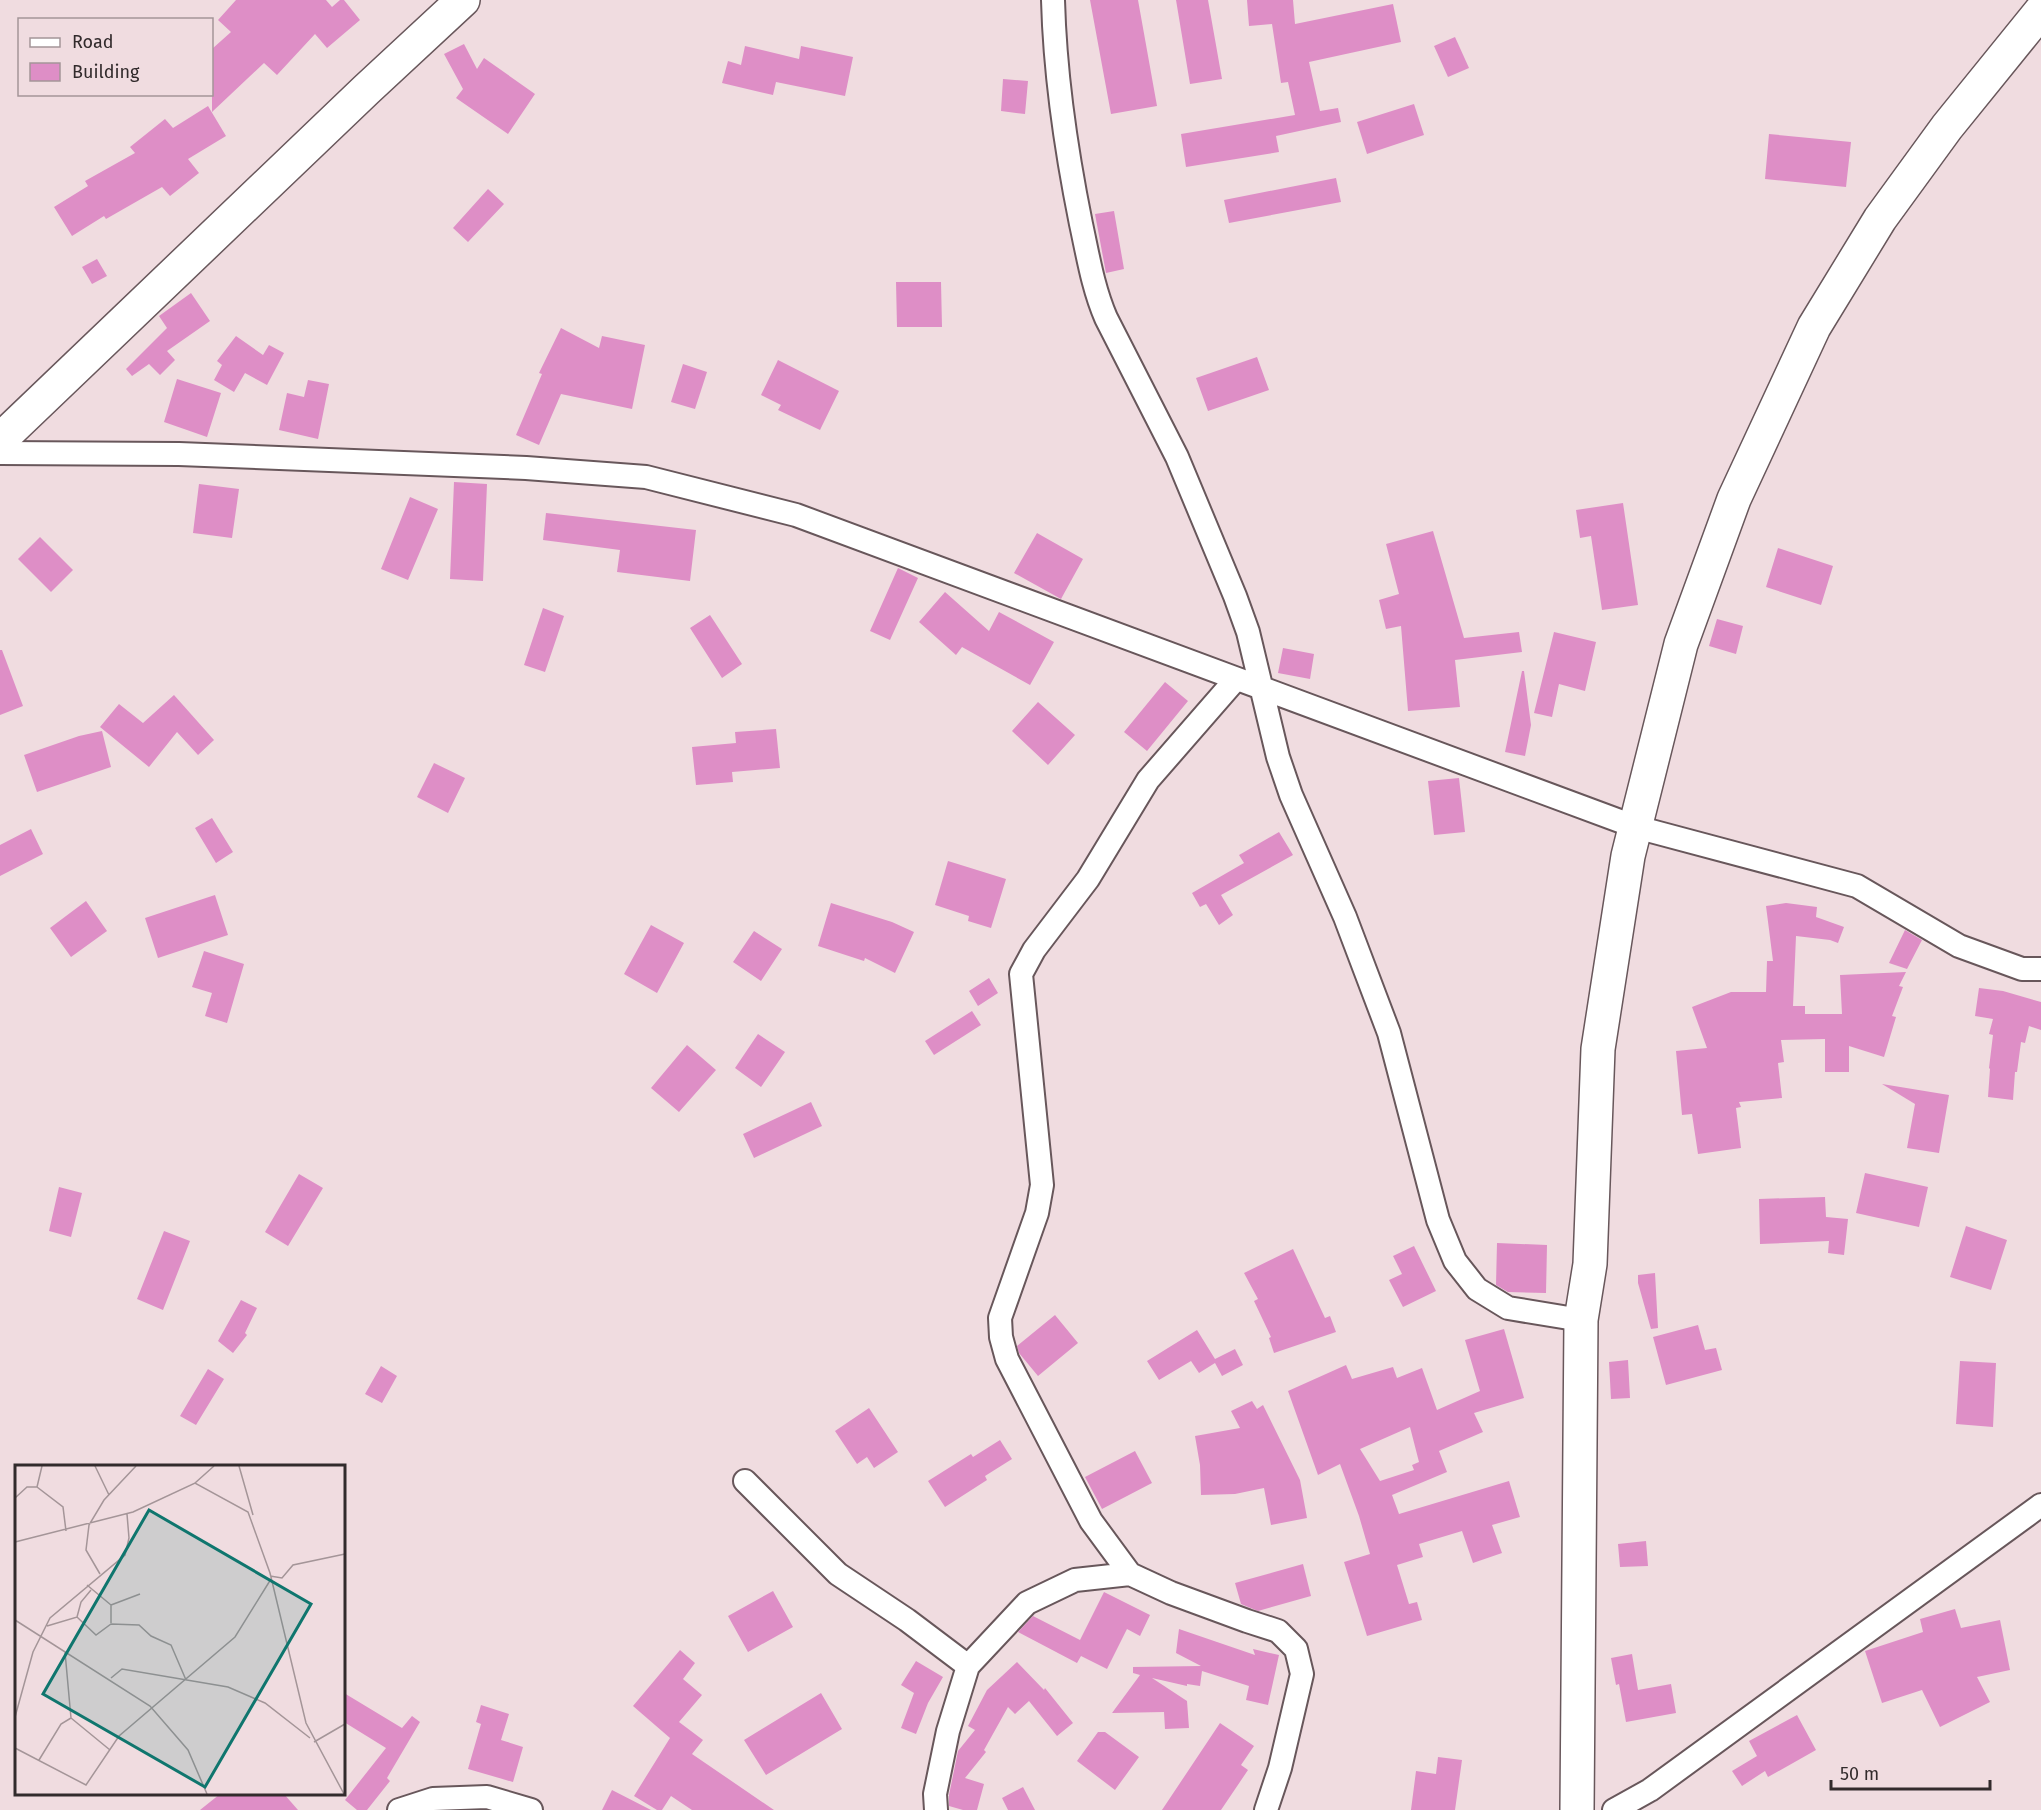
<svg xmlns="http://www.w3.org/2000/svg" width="2041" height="1810" viewBox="0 0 2041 1810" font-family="'Fira Sans',sans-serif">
  <rect width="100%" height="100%" fill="#f0dce0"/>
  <path fill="#de8ec6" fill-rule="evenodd" d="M 236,0 L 326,0 L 332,7 L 340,0 L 344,0 L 360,20 L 327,48 L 315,34 L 277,75 L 264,63 L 212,112 L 212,49 L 231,32 L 218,20 Z
    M 1090,0 L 1138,0 L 1157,106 L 1111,114 Z
    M 1176,0 L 1208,0 L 1222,79 L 1190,84 Z
    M 1247,0 L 1293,0 L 1295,24 L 1393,4 L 1401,42 L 1309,62 L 1320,111 L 1338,108 L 1341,122 L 1276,136 L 1279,152 L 1186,167 L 1181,134 L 1295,115 L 1288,82 L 1281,83 L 1272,24 L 1249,26 Z
    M 1455,37 L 1469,68 L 1448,77 L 1434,46 Z
    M 464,44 L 477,69 L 484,58 L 535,94 L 508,134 L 456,98 L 463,89 L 444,54 Z
    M 745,46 L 799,59 L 801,46 L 853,57 L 845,96 L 776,82 L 773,95 L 722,83 L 728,61 L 741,65 Z
    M 1003,79 L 1028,81 L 1025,114 L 1001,111 Z
    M 1414,104 L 1424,135 L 1367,154 L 1357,122 Z
    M 208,106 L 226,136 L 188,159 L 199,173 L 170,196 L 162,187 L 106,219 L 104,216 L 72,236 L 54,207 L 88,186 L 85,181 L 135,153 L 130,147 L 165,119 L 173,128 Z
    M 1769,134 L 1851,142 L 1846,187 L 1765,179 Z
    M 1336,178 L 1341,202 L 1229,223 L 1224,200 Z
    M 488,189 L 504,204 L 468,242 L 453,228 Z
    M 1114,211 L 1124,269 L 1106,273 L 1095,214 Z
    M 97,259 L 107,276 L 92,284 L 82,267 Z
    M 896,282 L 941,282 L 942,327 L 897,327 Z
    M 191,293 L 210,321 L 167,351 L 175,360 L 160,375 L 149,364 L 132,376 L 126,369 L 167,328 L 159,316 Z
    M 561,328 L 599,348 L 602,336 L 645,345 L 632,409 L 561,394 L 539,445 L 516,435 L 542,374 L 539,373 Z
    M 236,336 L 263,355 L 269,345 L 284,353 L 267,385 L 245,373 L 234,392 L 214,380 L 222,365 L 217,361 Z
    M 1257,357 L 1269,390 L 1208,411 L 1196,378 Z
    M 778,360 L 839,391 L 820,430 L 778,410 L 781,405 L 761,395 Z
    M 683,364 L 707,372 L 695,409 L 671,402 Z
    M 177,379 L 221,393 L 207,437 L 164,422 Z
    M 308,380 L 329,384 L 318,439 L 279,430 L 287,393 L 304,397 Z
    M 454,482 L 487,484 L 483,581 L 450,579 Z
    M 199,484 L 239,489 L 232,538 L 193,533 Z
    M 410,497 L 438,509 L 408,580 L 381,569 Z
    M 1623,503 L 1638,605 L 1602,610 L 1591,536 L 1580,538 L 1576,510 Z
    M 546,513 L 696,530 L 690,581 L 617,572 L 620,550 L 543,540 Z
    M 1433,531 L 1464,638 L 1519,632 L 1522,652 L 1455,660 L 1460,707 L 1408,711 L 1401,626 L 1386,629 L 1379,600 L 1399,594 L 1386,544 Z
    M 1037,533 L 1083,559 L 1061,599 L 1014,573 Z
    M 40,537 L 73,570 L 51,592 L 18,559 Z
    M 1778,548 L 1833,566 L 1821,605 L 1766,587 Z
    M 898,568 L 918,578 L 890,640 L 870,631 Z
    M 945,592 L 989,631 L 999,612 L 1054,642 L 1030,685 L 962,647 L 956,655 L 919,622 Z
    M 543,608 L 564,616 L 545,672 L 524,665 Z
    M 710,615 L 742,664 L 722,678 L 690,628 Z
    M 1717,619 L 1743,626 L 1736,654 L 1709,646 Z
    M 1554,632 L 1596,642 L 1585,691 L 1559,684 L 1552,717 L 1534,713 Z
    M 1283,648 L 1314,654 L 1310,679 L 1278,673 Z
    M 0,650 L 2,650 L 23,706 L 0,715 Z
    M 1522,671 L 1524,671 L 1531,725 L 1525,756 L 1505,752 Z
    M 1165,682 L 1188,701 L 1147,751 L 1124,732 Z
    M 174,695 L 214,740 L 198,755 L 177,732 L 149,767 L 100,727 L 119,704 L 143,723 Z
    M 1038,702 L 1075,735 L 1048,765 L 1012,731 Z
    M 776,729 L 780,768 L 732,772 L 733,782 L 696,785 L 692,747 L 736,743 L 735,732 Z
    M 102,731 L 111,767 L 37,792 L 24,755 L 79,736 Z
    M 434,763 L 465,778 L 448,813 L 417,797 Z
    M 1459,778 L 1465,832 L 1434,835 L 1428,781 Z
    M 212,818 L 233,852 L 216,863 L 195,828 Z
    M 31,829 L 43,854 L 0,876 L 0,845 Z
    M 1279,832 L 1293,855 L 1221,895 L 1233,915 L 1219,925 L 1206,904 L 1200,907 L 1192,893 L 1244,863 L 1239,855 Z
    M 948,861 L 1006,879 L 991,928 L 968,921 L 969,916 L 935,905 Z
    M 215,895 L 228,935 L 158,958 L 145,918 Z
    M 86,901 L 107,931 L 71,957 L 50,928 Z
    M 831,903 L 892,922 L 914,932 L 895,973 L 865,958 L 864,961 L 818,946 Z
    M 1786,903 L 1817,907 L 1816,917 L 1844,927 L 1838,943 L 1830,940 L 1796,936 L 1793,1006 L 1805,1006 L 1805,1014 L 1842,1014 L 1840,975 L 1906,972 L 1899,986 L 1903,987 L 1892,1016 L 1896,1017 L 1884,1057 L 1849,1046 L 1849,1072 L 1825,1072 L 1825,1039 L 1781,1040 L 1784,1062 L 1778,1063 L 1782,1098 L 1739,1102 L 1741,1107 L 1736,1108 L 1741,1148 L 1698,1154 L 1692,1114 L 1682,1115 L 1676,1051 L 1707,1048 L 1692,1007 L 1731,992 L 1766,992 L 1767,961 L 1773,961 L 1766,906 Z
    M 651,925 L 684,943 L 657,993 L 624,974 Z
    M 1905,930 L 1922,940 L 1907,969 L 1889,963 Z
    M 754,931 L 782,949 L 761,981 L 733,962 Z
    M 204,951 L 244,964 L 227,1023 L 205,1016 L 212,993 L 192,987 Z
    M 989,978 L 998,993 L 978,1006 L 969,991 Z
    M 1979,988 L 2003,991 L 2041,1002 L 2041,1030 L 2029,1026 L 2025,1043 L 2021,1042 L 2017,1072 L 2015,1072 L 2013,1100 L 1988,1097 L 1990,1069 L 1989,1068 L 1993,1035 L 1989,1034 L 1993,1019 L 1975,1016 Z
    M 972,1011 L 981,1025 L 934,1055 L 925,1041 Z
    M 758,1034 L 785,1052 L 761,1087 L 735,1068 Z
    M 687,1045 L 716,1070 L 679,1112 L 651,1088 Z
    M 1882,1084 L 1949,1095 L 1939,1153 L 1907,1148 L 1915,1104 Z
    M 811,1102 L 822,1126 L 754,1158 L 743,1134 Z
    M 1865,1173 L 1928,1187 L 1919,1227 L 1856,1213 Z
    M 299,1174 L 323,1188 L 288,1246 L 265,1232 Z
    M 59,1187 L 82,1193 L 71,1237 L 49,1231 Z
    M 1825,1197 L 1826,1217 L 1848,1219 L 1844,1255 L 1828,1253 L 1829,1241 L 1760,1244 L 1759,1199 Z
    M 1966,1226 L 2007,1240 L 1991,1290 L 1950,1277 Z
    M 164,1231 L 190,1241 L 163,1310 L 137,1299 Z
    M 1497,1243 L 1547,1245 L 1546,1293 L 1508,1292 L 1496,1285 Z
    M 1414,1246 L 1436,1291 L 1403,1307 L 1389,1280 L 1402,1274 L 1393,1256 Z
    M 1293,1249 L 1325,1318 L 1330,1316 L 1336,1332 L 1274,1353 L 1269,1338 L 1271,1337 L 1254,1301 L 1258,1299 L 1244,1273 Z
    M 1655,1273 L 1658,1328 L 1651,1329 L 1638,1283 L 1638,1275 Z
    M 241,1300 L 257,1308 L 245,1333 L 247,1335 L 233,1353 L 218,1341 Z
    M 1055,1315 L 1078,1343 L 1038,1376 L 1019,1353 L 1017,1346 Z
    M 1698,1325 L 1705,1350 L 1716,1348 L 1722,1370 L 1666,1385 L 1653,1337 Z
    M 1504,1329 L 1524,1398 L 1474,1413 L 1483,1432 L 1439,1451 L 1447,1472 L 1392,1495 L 1399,1514 L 1509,1481 L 1520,1517 L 1492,1525 L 1502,1553 L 1473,1563 L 1462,1531 L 1419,1544 L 1423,1557 L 1397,1565 L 1409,1604 L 1417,1602 L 1422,1620 L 1367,1636 L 1344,1562 L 1370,1554 L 1359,1516 L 1340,1464 L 1318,1475 L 1288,1391 L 1346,1365 L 1352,1379 L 1393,1367 L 1397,1378 L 1422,1368 L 1437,1410 L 1480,1391 L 1465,1340 ZM 1410,1427 L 1419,1462 L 1412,1465 L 1414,1470 L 1380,1481 L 1360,1449 Z
    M 1197,1330 L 1215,1359 L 1235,1349 L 1243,1365 L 1222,1376 L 1215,1363 L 1199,1373 L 1191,1361 L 1159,1380 L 1147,1361 Z
    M 1628,1360 L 1630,1398 L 1611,1399 L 1609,1362 Z
    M 1960,1361 L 1996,1363 L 1993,1427 L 1956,1424 Z
    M 381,1366 L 397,1376 L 382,1403 L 365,1394 Z
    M 208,1369 L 224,1379 L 196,1425 L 180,1416 Z
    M 1252,1401 L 1257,1409 L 1263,1405 L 1300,1480 L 1307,1518 L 1271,1525 L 1264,1488 L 1235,1494 L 1201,1495 L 1200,1465 L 1195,1436 L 1240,1428 L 1231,1411 Z
    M 869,1408 L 898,1452 L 874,1468 L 867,1457 L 857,1464 L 835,1431 Z
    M 1000,1440 L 1012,1459 L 985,1476 L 987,1480 L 945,1507 L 928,1481 L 971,1454 L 973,1457 Z
    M 1135,1451 L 1152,1483 L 1102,1509 L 1085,1477 Z
    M 1646,1541 L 1648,1566 L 1620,1567 L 1618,1544 Z
    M 1303,1564 L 1311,1596 L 1258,1611 L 1241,1604 L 1235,1583 Z
    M 773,1591 L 793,1627 L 748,1652 L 728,1616 Z
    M 1104,1592 L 1150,1615 L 1140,1636 L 1127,1629 L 1107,1669 L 1081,1656 L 1077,1663 L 1018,1632 L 1033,1616 L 1080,1640 Z
    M 1955,1609 L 1961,1628 L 2000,1620 L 2010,1670 L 1977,1677 L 1990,1702 L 1940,1727 L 1922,1690 L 1882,1703 L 1865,1651 L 1923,1632 L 1920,1619 Z
    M 1179,1629 L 1255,1655 L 1253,1649 L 1279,1655 L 1268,1705 L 1246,1700 L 1249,1686 L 1202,1671 L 1200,1686 L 1187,1684 L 1187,1686 L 1152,1678 L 1187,1701 L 1189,1728 L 1165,1729 L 1164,1712 L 1112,1713 L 1140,1675 L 1133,1673 L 1133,1667 L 1201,1666 L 1176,1653 Z
    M 680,1650 L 695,1663 L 683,1679 L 702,1695 L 679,1722 L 703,1740 L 692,1754 L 774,1810 L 692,1810 L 671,1796 L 662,1810 L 657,1810 L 634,1796 L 670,1738 L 633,1706 Z
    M 1632,1654 L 1638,1690 L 1671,1684 L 1676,1713 L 1626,1722 L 1619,1684 L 1616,1685 L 1611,1658 Z
    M 916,1661 L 943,1677 L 928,1703 L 916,1734 L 901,1728 L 914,1693 L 901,1685 Z
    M 1017,1662 L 1044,1690 L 1045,1688 L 1073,1723 L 1057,1736 L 1029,1701 L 1015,1714 L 1008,1707 L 984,1750 L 986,1752 L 965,1778 L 984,1784 L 977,1810 L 963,1810 L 949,1806 L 949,1795 L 958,1751 L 975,1730 L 968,1726 L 987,1690 Z
    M 344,1693 L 402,1728 L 412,1716 L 420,1722 L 387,1778 L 390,1781 L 367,1810 L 357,1810 L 345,1800 L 386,1748 L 344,1722 Z
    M 821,1693 L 842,1729 L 766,1775 L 744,1740 Z
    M 481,1705 L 509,1714 L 501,1740 L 523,1747 L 513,1782 L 468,1769 L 481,1724 L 476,1722 Z
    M 1797,1715 L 1816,1750 L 1768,1777 L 1765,1771 L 1742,1786 L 1732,1771 L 1757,1756 L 1749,1741 Z
    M 1220,1723 L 1254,1746 L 1241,1765 L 1248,1770 L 1221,1810 L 1162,1810 Z
    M 1098,1732 L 1105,1732 L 1139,1757 L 1115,1790 L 1077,1761 Z
    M 1438,1757 L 1462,1760 L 1455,1810 L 1411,1810 L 1416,1771 L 1436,1774 Z
    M 1023,1787 L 1035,1810 L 1008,1810 L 1002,1798 Z
    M 612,1790 L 651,1810 L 602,1810 Z
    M 220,1794 L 284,1794 L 298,1810 L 200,1810 Z"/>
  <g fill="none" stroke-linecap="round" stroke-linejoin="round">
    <g stroke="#68575b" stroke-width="26">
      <path id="street" d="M 1053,0 C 1055,76 1066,150 1081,224 C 1088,256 1093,288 1106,318 L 1177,457 L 1235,596 L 1248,632 L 1278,757 L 1291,795 L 1345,917 L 1389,1033 L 1438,1220 L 1455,1261 L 1477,1289 L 1508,1308 L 1581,1320
        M 0,453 L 179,454 L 526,468 L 646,477 L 796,515 L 1636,827 L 1857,886 L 1959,946 L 2022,969 L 2041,969
        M 1236,679 L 1148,780 L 1088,879 L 1034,950 L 1021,974 L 1042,1185 L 1037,1213 L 1000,1318 L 1001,1337 L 1007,1359 L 1091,1521 L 1130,1574 L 1171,1593 L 1247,1621 L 1278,1631 L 1296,1649 L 1302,1674 L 1280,1768 L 1266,1810
        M 745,1481 L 838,1574 L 907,1620 L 968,1666
        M 399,1810 L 433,1799 L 487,1797 L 531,1810
        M 936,1810 L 935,1794 L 948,1731 L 968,1666 L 1027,1603 L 1075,1580 L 1130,1574
        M 1614,1810 L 1650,1790 L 2041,1505"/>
    </g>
    <g stroke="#68575b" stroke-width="36">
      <path id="secondary" d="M 0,440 L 366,90 L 463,0
        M 1577,1810 L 1581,1320 L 1590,1264 L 1598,1049 L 1628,856 L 1681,644 L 1734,499 L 1814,327 L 1880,219 L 1947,127 L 2041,11"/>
    </g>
    <use href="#street" stroke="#fff" stroke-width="22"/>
    <use href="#secondary" stroke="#fff" stroke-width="33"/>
  </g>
  <g transform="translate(15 1465)">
    <rect width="330" height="330" fill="#f0dce0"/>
    <path fill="none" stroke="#a49598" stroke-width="1.5" d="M 27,1 L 22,22 L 48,42 L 51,66M 80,1 L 94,30M 224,1 L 238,50M 180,18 L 199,1M 0,33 L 12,22 L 22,22M 0,77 L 118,47 L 180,18 L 233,47 L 255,108 L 291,258 L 329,329M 85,109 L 71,85 L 74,60 L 89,35 L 121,1M 255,111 L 267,113 L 278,100 L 330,89M 72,120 L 96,140 L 96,158M 96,140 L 125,129M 62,152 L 66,137 L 76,125M 0,155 L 135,241 L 173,285 L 192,329M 32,161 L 62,152 L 81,170 L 96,159 L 124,160 L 136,171 L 156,180 L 171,215M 96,213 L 107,204 L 213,222 L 250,238 L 295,273M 0,252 L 18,187 L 35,153 L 110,90 L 114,73 L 112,49M 56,253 L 95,285M 299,277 L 330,259M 0,283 L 71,320 L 104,271 L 220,172 L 256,114M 24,295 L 46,259 L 56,253 L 50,187"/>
    <path fill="#0f766e" fill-opacity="0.15" stroke="#0f766e" stroke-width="3" d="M 134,45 L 296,139 L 190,322 L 28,229 Z"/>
    <rect width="330" height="330" fill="none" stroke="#322b2c" stroke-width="3"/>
  </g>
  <rect x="18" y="18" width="195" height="78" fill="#f0dce0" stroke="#a49598" stroke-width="1.5"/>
  <rect x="30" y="38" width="30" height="9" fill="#ffffff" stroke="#a49598" stroke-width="1.5"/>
  <text x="72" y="48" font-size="18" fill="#322b2c">Road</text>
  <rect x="30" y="63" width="30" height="18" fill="#de8ec6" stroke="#a49598" stroke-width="1.5"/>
  <text x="72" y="78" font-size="18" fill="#322b2c">Building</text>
  <path d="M1831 1780v9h159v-9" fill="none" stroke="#322b2c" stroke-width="3"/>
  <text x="1840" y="1780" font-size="18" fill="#322b2c" stroke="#f0dce0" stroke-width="4.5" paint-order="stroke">50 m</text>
</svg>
